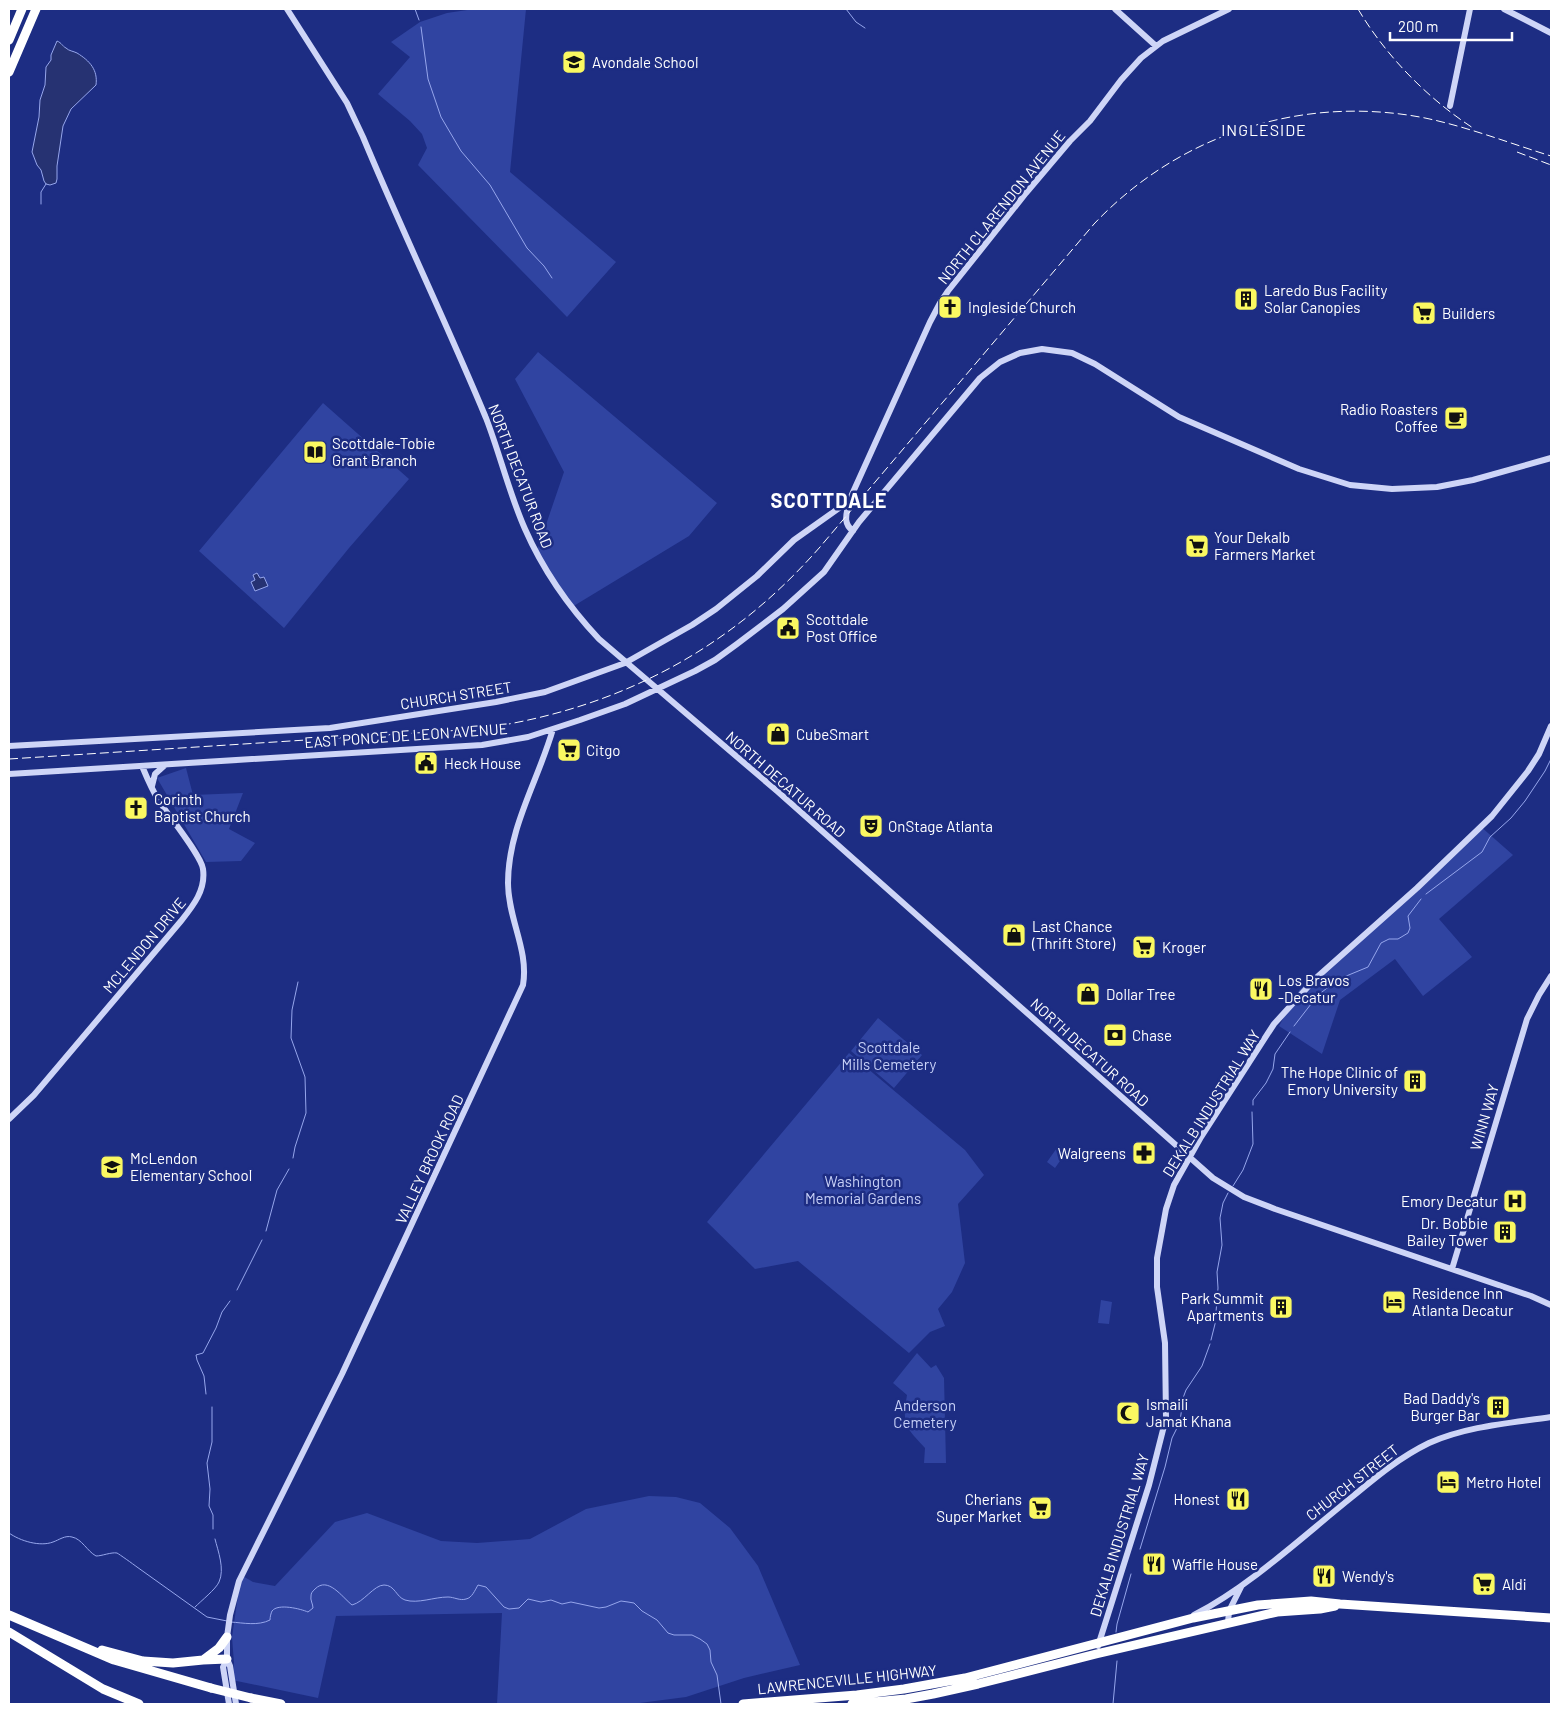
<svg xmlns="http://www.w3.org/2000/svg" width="1560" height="1713" viewBox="0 0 1560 1713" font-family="Barlow,sans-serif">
  <rect width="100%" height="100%" fill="#1d2d83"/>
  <path fill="#3044a1" d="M 474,9 L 526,9 L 510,172 L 616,262 L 567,317 L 418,165 L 427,148 L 422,134 L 410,121 L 378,94 L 410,57 L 391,42 L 420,22 L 447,13 Z
    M 538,352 L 717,503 L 689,536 L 572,607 L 537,551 L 564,472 L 515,379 Z
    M 323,403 L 409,479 L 349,548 L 284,628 L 199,551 Z
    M 186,768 L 193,795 L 243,793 L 229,829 L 255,843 L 241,861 L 206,862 L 157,778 Z
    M 1480,826 L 1513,855 L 1439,919 L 1472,957 L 1423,996 L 1395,959 L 1340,1000 L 1322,1054 L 1279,1026 L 1300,989 L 1399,903 Z
    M 878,1018 L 922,1055 L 894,1088 L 851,1051 Z
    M 849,1053 L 965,1150 L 984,1175 L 958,1204 L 965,1263 L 952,1292 L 938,1309 L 945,1326 L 930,1332 L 909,1353 L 798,1261 L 755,1269 L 707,1222 Z
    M 1059,1145 L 1067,1151 L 1055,1168 L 1047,1162 Z
    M 1101,1300 L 1112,1302 L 1109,1324 L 1098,1323 Z
    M 917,1353 L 931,1368 L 936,1365 L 944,1378 L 946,1463 L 924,1463 L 925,1448 C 905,1426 902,1425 907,1395 L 893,1383 Z
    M 649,1496 L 676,1497 L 700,1503 L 730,1528 L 758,1566 L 800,1665 L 744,1678 L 686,1697 L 632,1704 L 497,1704 L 502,1613 L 336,1616 L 318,1698 L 232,1680 L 234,1663 L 232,1637 L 241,1575 L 253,1582 L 275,1586 L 335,1522 L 367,1513 L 441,1541 L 477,1543 L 530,1539 L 586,1509 Z"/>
  <path fill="#263272" stroke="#96a6ec" d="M 57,41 C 62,43 62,46 66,48 C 69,51 73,51 77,53 C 90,61 98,70 96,85 L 71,109 L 63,126 L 57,166 L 57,179 L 56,183 L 50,185 L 46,184 L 44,181 L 41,170 L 37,165 L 32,152 L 39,117 L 40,100 L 45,85 L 46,67 L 51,60 L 51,55 Z
    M 257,573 L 260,578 L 264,577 L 268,586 L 255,591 L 251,582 L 255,580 L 253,575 Z"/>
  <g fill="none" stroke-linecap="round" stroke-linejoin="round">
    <path stroke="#96a6ec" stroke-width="1" d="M 121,9 L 125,9
      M 415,9 L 419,20
      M 846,9 L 856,22 L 865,28
      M 421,27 L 428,79 L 441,117 L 461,151 L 490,185 L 527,248 L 544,266 L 552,278
      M 41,204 L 41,192 L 46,184
      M 1426,894 L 1482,852 L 1490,837 L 1511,818 L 1525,801 L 1545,771 L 1551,759
      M 1294,1026 L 1318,995 L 1339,979 L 1368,967 L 1381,943 L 1389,939 L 1398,939 L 1408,933 L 1410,928 L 1408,916 L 1421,899
      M 1253,1105 L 1253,1100 L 1266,1083 L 1273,1069 L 1275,1054 L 1290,1032
      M 293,1158 L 295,1147 L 306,1113 L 305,1077 L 291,1038 L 292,1010 L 298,982
      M 1233,1186 L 1243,1170 L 1253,1144 L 1252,1112
      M 266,1231 L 277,1190 L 289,1169
      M 237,1290 L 262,1240
      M 1211,1340 L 1215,1324 L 1218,1288 L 1217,1272 L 1222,1245 L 1220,1218 L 1223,1203 L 1228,1193
      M 206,1394 L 204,1376 L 197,1360 L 196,1355 L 203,1353 L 216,1328 L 222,1312 L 230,1301
      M 212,1407 L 212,1442 L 207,1463 L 210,1489 L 209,1506 L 213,1515 L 213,1529
      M 9,1533 C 20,1541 40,1547 53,1542 C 59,1540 65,1535 72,1537 C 82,1539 87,1551 96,1556 C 102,1556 111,1552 117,1553 C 119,1554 133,1564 137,1567 L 207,1617 L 227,1621
      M 1140,1549 L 1165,1467 L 1172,1438 L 1180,1422 L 1183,1398 L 1186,1390 L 1202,1366 L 1210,1344
      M 195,1607 C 201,1601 216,1589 219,1582 C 225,1569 218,1551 215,1539
      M 231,1622 C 244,1623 258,1626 270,1620 C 270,1617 271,1613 272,1611 C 278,1603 301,1609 308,1612 L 313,1608 C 313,1604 310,1600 311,1596 C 311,1593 312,1592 315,1589 C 328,1576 342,1597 352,1605 C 364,1602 374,1585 384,1585 C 395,1585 396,1597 405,1600 C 418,1604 434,1597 448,1597 C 454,1597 460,1601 466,1599 C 472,1598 475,1590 478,1585 L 486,1587 L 504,1607 L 509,1609 L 519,1608 L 528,1599 L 541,1602 L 551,1600 L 562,1604 L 571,1602 L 599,1608 L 606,1607 L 621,1601 L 628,1602 L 634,1603 L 642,1611 L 657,1620 L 668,1633 L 674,1635 L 692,1635 L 700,1639 L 707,1644 L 710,1650 L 711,1662 L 717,1675 L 721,1704
      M 1116,1632 L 1117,1624 L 1131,1574
      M 1113,1704 L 1117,1661"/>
    <path stroke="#ced5f7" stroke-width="6" d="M 287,9 L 347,103 L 363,137 C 402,231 447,324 486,418 C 500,454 509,493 525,529 C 543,570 568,606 599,639 L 777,791 L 1213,1178 L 1244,1197 L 1275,1209 L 1531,1296 L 1551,1305
      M 1115,9 L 1156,46
      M 1504,9 L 1551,33
      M 1450,106 L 1470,9
      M 853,531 C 842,523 847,513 849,501 L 930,322 L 940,303 L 948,291 L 1026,193 L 1070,141 L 1090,121 L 1121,80 L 1141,58 L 1163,41 L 1229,9
      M 9,746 L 330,728 L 496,702 L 545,692 L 625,663 L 692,625 L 716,609 L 757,576 L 794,540 L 849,501
      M 9,774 L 482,745 L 528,737 L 580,720 L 625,704 L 695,671 L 715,660 L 737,644 L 783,609 L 824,572 L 859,522 L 980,378 L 1000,362 L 1020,353 L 1042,349 L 1072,353 L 1095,364 L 1179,417 L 1299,469 L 1350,485 L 1392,489 L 1437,487 L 1473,480 L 1551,458
      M 152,786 L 155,774 L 165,765
      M 9,1119 L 34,1095 L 181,921 C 193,906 206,890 203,869 C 201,855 168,815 159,801 C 152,790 147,778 142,766
      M 1452,1269 L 1527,1019 L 1539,995 L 1551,976
      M 1194,1615 C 1250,1586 1302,1537 1352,1497 C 1376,1477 1400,1457 1429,1443 C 1467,1426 1511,1423 1551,1417
      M 1228,1623 L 1229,1611 L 1241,1587
      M 1098,1646 L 1149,1485 L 1166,1418 L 1165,1343 L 1157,1287 L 1157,1258 L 1166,1209 L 1174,1185 L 1201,1137 L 1274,1024 L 1316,978 L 1417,888 L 1492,816 L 1528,771 L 1539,754 L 1551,726
      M 227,1659 L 223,1667 L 229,1704
      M 236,1704 L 230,1666 L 227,1659 L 227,1637 L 230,1615 L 239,1581 L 342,1374 L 523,985 C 529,950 508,919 508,883 C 508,828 538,781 553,729"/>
    <path stroke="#fff" stroke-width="9" d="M 9,40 L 22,9
      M 9,72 L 36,9
      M 9,1615 L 114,1660 L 211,1688
      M 9,1632 L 103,1689 L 139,1704
      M 102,1650 L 143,1661 L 173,1663 L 203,1660 L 227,1659
      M 203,1660 L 219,1648 L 227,1637
      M 251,1698 L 281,1704
      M 743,1704 L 857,1695 L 904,1689 L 965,1678 L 1193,1618 L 1258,1605 L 1311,1601 L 1340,1604 L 1551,1618
      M 852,1704 L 906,1699 L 933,1694 L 978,1684 L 1096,1654 L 1277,1612 L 1320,1609 L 1335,1606"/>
    <path stroke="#fff" stroke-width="1" stroke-dasharray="9 4" stroke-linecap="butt" d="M 1358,9 C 1386,56 1427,98 1473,128
      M 1517,152 L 1551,165
      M 9,759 L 478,729 C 615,710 728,652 820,547 L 1094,224 C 1179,134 1303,94 1425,118 C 1468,127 1509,143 1551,156"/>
    <path stroke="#fff" stroke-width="9" d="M 211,1688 L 251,1698"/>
  </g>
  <defs>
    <g id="school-square" transform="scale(1.25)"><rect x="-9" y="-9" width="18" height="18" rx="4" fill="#faf861" stroke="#1d2d83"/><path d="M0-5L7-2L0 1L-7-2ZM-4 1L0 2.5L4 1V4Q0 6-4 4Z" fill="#111"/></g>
    <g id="building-square" transform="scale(1.25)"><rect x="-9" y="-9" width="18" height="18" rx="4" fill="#faf861" stroke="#1d2d83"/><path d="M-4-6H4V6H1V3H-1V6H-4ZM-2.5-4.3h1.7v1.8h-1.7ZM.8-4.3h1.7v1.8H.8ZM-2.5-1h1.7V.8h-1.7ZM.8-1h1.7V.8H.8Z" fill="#111"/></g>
    <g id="church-square" transform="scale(1.25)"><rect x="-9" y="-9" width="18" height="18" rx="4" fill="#faf861" stroke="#1d2d83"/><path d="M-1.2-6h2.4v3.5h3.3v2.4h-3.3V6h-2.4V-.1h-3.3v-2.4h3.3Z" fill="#111"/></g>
    <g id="supermarket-square" transform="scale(1.25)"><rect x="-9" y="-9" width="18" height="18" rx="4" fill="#faf861" stroke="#1d2d83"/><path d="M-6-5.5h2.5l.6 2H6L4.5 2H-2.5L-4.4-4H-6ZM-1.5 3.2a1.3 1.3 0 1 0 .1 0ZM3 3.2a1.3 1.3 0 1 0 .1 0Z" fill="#111"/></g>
    <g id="cafe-square" transform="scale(1.25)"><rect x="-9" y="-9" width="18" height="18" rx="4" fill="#faf861" stroke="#1d2d83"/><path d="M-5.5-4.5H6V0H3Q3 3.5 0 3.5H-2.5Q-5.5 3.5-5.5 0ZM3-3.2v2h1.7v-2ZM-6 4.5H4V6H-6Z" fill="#111"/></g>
    <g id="library-square" transform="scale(1.25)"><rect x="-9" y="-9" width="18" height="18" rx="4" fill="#faf861" stroke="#1d2d83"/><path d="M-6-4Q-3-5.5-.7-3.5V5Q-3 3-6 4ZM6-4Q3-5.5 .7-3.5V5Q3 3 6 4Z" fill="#111"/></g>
    <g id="civic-square" transform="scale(1.25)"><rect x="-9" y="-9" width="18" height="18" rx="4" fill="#faf861" stroke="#1d2d83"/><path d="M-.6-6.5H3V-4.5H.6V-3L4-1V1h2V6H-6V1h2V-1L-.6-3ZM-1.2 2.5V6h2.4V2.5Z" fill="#111"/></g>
    <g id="shop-square" transform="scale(1.25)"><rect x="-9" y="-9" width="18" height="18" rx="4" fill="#faf861" stroke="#1d2d83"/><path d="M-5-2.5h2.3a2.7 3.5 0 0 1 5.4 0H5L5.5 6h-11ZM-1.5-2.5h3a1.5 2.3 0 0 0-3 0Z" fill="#111"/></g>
    <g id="theatre-square" transform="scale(1.25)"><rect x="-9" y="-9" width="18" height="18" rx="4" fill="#faf861" stroke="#1d2d83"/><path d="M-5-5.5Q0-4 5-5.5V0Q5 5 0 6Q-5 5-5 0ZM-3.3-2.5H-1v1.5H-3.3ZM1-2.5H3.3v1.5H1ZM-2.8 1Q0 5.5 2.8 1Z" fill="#111"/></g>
    <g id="restaurant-square" transform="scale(1.25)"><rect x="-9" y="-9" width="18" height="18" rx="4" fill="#faf861" stroke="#1d2d83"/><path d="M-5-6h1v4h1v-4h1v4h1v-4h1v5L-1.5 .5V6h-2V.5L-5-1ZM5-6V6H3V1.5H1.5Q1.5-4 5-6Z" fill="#111"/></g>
    <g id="bank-square" transform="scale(1.25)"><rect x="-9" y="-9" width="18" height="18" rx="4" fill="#faf861" stroke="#1d2d83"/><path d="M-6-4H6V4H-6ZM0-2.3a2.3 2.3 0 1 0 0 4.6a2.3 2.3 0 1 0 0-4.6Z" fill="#111"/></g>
    <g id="pharmacy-square" transform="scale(1.25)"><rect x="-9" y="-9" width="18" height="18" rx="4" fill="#faf861" stroke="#1d2d83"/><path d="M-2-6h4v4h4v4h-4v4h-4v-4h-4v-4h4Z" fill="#111"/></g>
    <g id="hospital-square" transform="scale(1.25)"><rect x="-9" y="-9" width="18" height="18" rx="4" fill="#faf861" stroke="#1d2d83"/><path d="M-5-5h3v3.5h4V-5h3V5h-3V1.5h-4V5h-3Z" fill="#111"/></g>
    <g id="hotel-square" transform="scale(1.25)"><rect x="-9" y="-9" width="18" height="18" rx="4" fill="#faf861" stroke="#1d2d83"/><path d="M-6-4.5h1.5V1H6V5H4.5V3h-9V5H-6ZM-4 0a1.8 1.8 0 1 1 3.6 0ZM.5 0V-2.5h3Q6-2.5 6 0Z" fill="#111"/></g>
    <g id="mosque-square" transform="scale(1.25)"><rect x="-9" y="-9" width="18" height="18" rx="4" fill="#faf861" stroke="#1d2d83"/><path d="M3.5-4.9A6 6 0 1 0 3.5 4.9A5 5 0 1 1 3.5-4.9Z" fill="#111"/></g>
  </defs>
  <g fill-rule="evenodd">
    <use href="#school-square" x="574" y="62"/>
    <use href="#building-square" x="1246" y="299"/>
    <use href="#church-square" x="950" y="307"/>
    <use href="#supermarket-square" x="1424" y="313"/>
    <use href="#cafe-square" x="1456" y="418"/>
    <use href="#library-square" x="315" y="452"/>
    <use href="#supermarket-square" x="1197" y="546"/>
    <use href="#civic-square" x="788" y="628"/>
    <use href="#shop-square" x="778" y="734"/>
    <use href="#supermarket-square" x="569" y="750"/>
    <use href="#civic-square" x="426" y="763"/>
    <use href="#church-square" x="136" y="808"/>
    <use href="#theatre-square" x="871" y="826"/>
    <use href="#shop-square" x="1014" y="935"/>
    <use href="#supermarket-square" x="1144" y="947"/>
    <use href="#restaurant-square" x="1261" y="989"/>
    <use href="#shop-square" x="1088" y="994"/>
    <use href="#bank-square" x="1115" y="1035"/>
    <use href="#building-square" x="1415" y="1081"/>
    <use href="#pharmacy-square" x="1144" y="1153"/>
    <use href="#school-square" x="112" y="1167"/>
    <use href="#hospital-square" x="1515" y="1201"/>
    <use href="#building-square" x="1505" y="1232"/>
    <use href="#hotel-square" x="1394" y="1302"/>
    <use href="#building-square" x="1281" y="1307"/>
    <use href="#building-square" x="1498" y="1407"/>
    <use href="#mosque-square" x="1128" y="1413"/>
    <use href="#hotel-square" x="1448" y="1482"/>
    <use href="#restaurant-square" x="1238" y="1499"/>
    <use href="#supermarket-square" x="1040" y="1508"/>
    <use href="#restaurant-square" x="1154" y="1564"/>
    <use href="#restaurant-square" x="1324" y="1576"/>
    <use href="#supermarket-square" x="1484" y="1584"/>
  </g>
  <g text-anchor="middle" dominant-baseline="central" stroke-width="5" stroke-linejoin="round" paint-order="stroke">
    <g font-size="15" fill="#fff" stroke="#1d2d83" text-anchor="start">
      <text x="592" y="62">Avondale School</text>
      <text x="1264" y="290">Laredo Bus Facility<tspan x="1264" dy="17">Solar Canopies</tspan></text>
      <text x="968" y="307">Ingleside Church</text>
      <text x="1442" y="313">Builders</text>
      <text x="1438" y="409" text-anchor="end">Radio Roasters<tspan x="1438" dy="17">Coffee</tspan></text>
      <text x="332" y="443">Scottdale-Tobie<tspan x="332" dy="17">Grant Branch</tspan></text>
      <text x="1214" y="537">Your Dekalb<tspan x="1214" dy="17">Farmers Market</tspan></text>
      <text x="806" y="619">Scottdale<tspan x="806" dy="17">Post Office</tspan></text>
      <text x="796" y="734">CubeSmart</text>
      <text x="586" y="750">Citgo</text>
      <text x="444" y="763">Heck House</text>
      <text x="154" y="799">Corinth<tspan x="154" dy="17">Baptist Church</tspan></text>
      <text x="888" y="826">OnStage Atlanta</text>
      <text x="1032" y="926">Last Chance<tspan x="1032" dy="17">(Thrift Store)</tspan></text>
      <text x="1162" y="947">Kroger</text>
      <text x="1278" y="980">Los Bravos<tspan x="1278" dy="17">-Decatur</tspan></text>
      <text x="1106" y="994">Dollar Tree</text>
      <text x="1132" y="1035">Chase</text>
      <text x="1398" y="1072" text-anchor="end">The Hope Clinic of<tspan x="1398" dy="17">Emory University</tspan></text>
      <text x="1126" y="1153" text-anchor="end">Walgreens</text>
      <text x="130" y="1158">McLendon<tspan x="130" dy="17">Elementary School</tspan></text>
      <text x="1498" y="1201" text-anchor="end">Emory Decatur</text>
      <text x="1488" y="1223" text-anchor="end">Dr. Bobbie<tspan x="1488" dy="17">Bailey Tower</tspan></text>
      <text x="1412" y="1293">Residence Inn<tspan x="1412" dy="17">Atlanta Decatur</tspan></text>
      <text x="1264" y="1298" text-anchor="end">Park Summit<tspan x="1264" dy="17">Apartments</tspan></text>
      <text x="1480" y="1398" text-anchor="end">Bad Daddy's<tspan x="1480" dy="17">Burger Bar</tspan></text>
      <text x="1146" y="1404">Ismaili<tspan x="1146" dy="17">Jamat Khana</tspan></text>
      <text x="1466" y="1482">Metro Hotel</text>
      <text x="1022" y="1499" text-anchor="end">Cherians<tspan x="1022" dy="17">Super Market</tspan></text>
      <text x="1220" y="1499" text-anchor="end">Honest</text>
      <text x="1172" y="1564">Waffle House</text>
      <text x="1342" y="1576">Wendy's</text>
      <text x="1502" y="1584">Aldi</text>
    </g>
    <g font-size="15" fill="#fff" stroke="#1d2d83">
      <text transform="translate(1001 207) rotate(-51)">NORTH CLARENDON AVENUE</text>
      <text transform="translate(521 476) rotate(69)">NORTH DECATUR ROAD</text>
      <text transform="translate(456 695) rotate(-9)">CHURCH STREET</text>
      <text transform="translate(406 735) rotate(-4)">EAST PONCE DE LEON AVENUE</text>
      <text transform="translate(786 784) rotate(41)">NORTH DECATUR ROAD</text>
      <text transform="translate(144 945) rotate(-50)">MCLENDON DRIVE</text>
      <text transform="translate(1090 1052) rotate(42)">NORTH DECATUR ROAD</text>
      <text transform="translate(1211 1103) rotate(-58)">DEKALB INDUSTRIAL WAY</text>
      <text transform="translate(1484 1117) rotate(-74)">WINN WAY</text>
      <text transform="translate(429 1159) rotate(-65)">VALLEY BROOK ROAD</text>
      <text transform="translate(1352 1482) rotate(-38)">CHURCH STREET</text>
      <text transform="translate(1119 1535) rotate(-73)">DEKALB INDUSTRIAL WAY</text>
      <text transform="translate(847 1679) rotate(-6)">LAWRENCEVILLE HIGHWAY</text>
    </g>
    <g font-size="15" fill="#c7d0f7" stroke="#1d2d83">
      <text x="889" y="1047">Scottdale<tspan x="889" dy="17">Mills Cemetery</tspan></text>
      <text x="863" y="1181">Washington<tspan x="863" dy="17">Memorial Gardens</tspan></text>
      <text x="925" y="1405">Anderson<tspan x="925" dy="17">Cemetery</tspan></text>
    </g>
    <g font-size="16" letter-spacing="1" fill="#fff" stroke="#1d2d83">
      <text x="1264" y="129">INGLESIDE</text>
    </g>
    <g font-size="20" font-weight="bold" letter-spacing="1" fill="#fff" stroke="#1d2d83">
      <text x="829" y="500">SCOTTDALE</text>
    </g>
  </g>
  <rect width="1560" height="1713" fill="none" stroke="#ffffff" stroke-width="20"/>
  <path d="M1390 32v8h122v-8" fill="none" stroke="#ffffff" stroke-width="2.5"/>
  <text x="1398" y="32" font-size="15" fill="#ffffff" stroke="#1d2d83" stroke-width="4" paint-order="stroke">200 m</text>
</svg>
